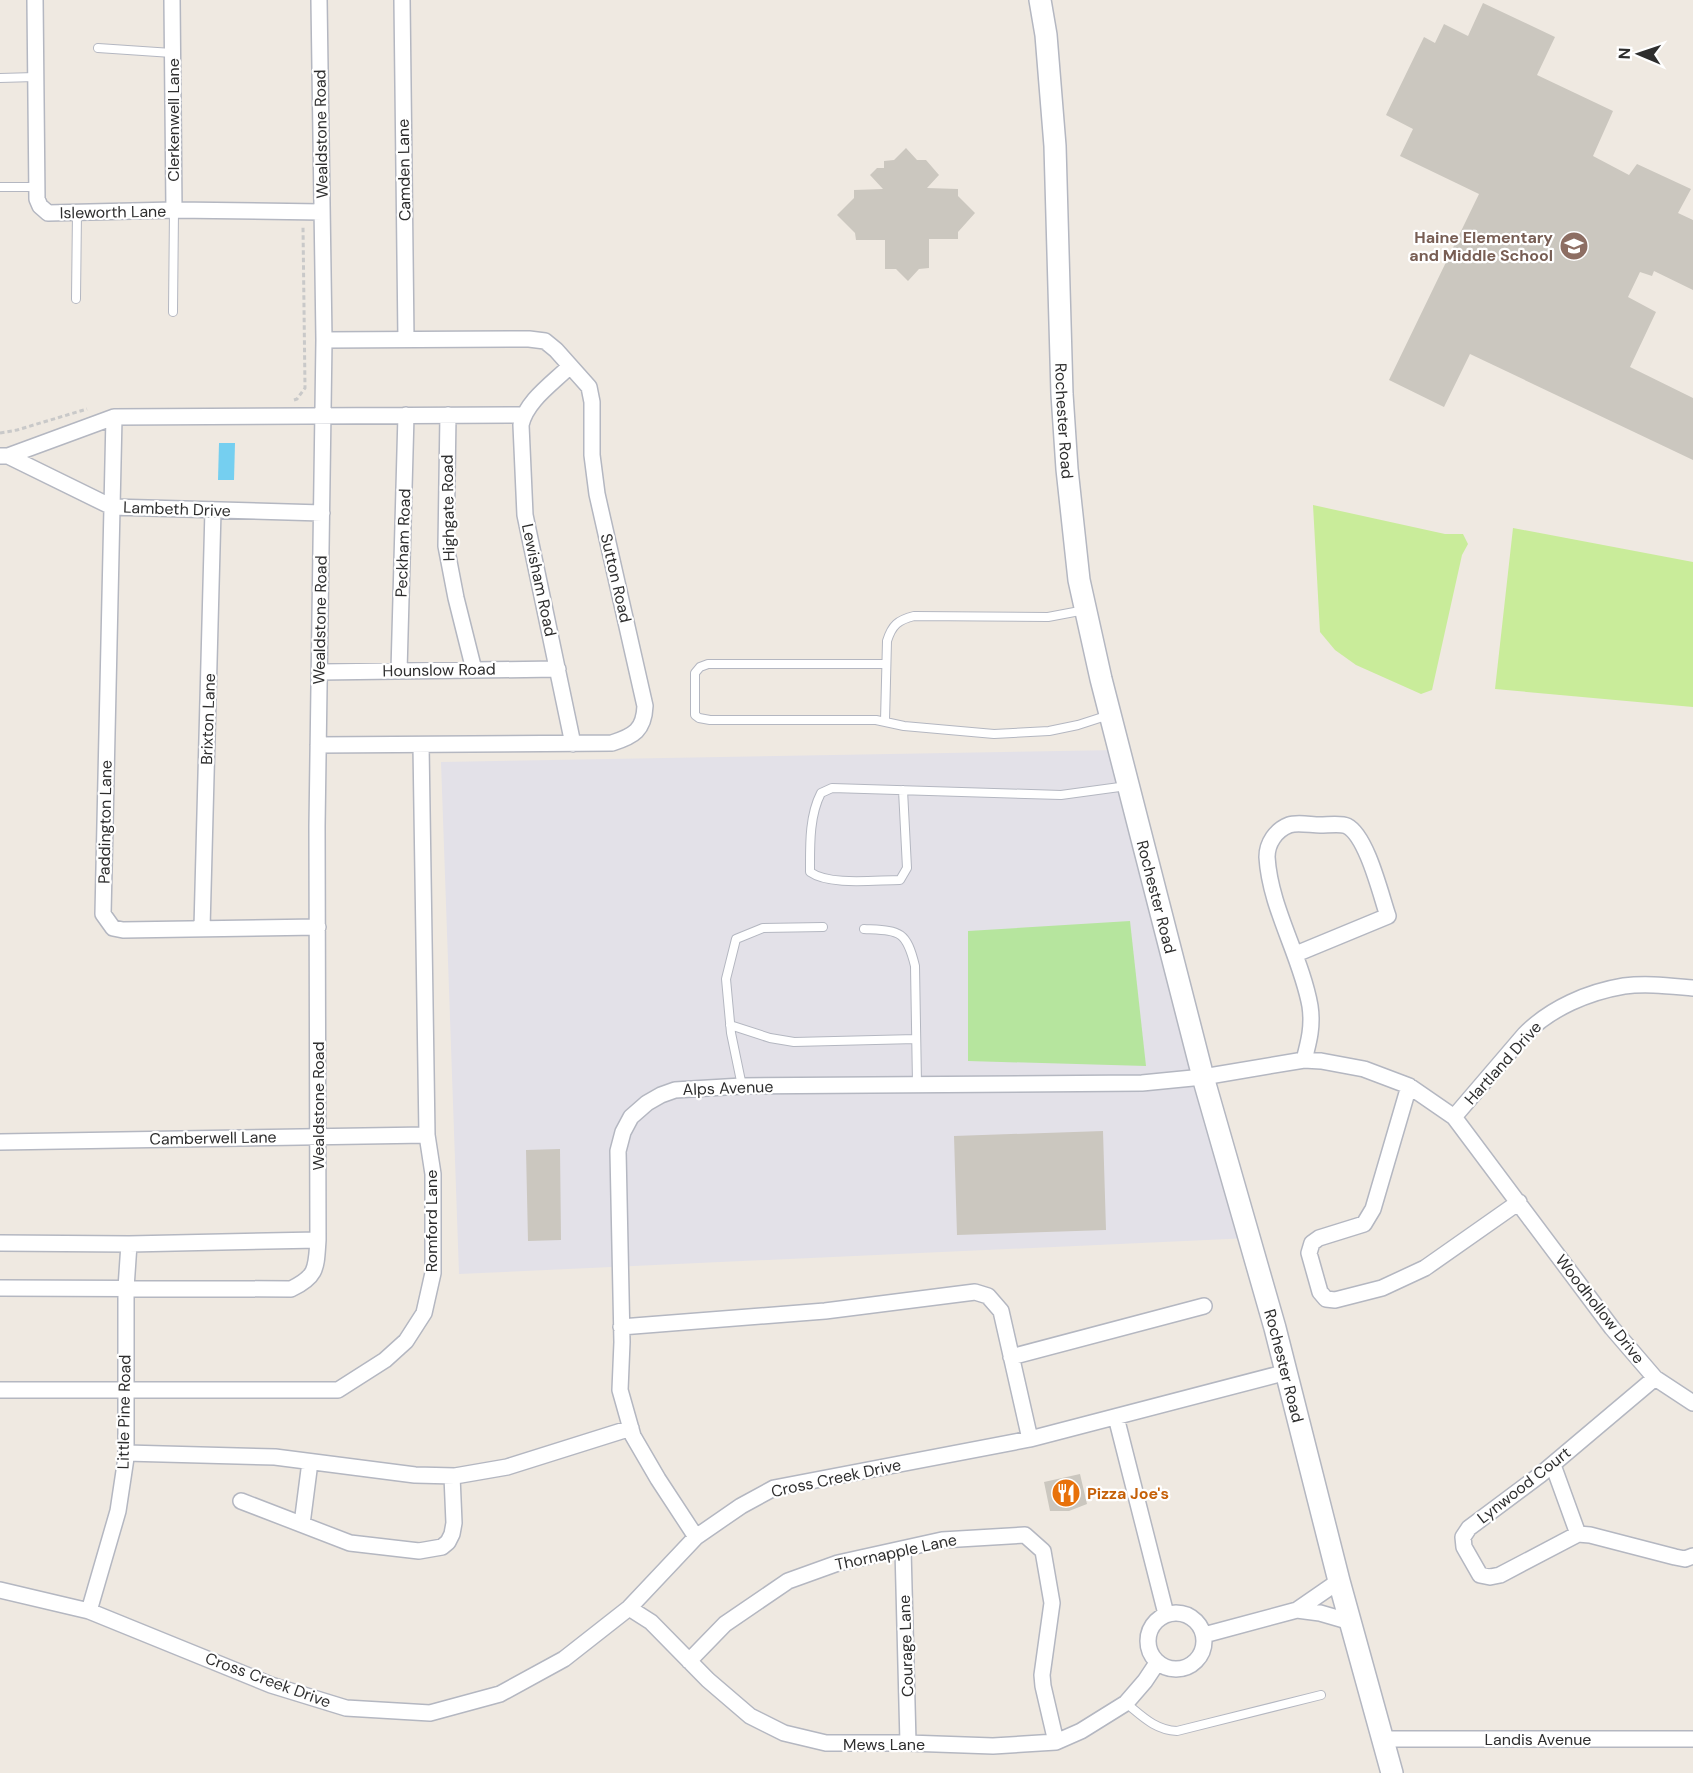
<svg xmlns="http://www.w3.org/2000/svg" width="1693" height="1773" viewBox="0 0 1693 1773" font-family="'DM Sans',sans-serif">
  <rect width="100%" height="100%" fill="#efe9e1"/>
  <path fill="#e3e1e8" d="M 1119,750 L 1250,1238 L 459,1274 L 441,762 Z"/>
  <path fill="#b6e59e" d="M 1130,921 L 1146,1066 L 968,1061 L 968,931 Z"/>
  <path fill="#c9ec9a" d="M 1313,505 L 1445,534 L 1463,534 L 1468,544 L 1462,555 L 1432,690 L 1421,694 L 1356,665 L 1335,650 L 1320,632 Z
    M 1513,528 L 1693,562 L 1693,707 L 1495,689 Z"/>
  <path fill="#75cff0" d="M 219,443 L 235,443 L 234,480 L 218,480 Z"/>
  <path fill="#cbc7bf" d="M 1483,3 L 1555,37 L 1537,75 L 1613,111 L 1593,156 L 1629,175 L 1637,164 L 1691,189 L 1678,213 L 1693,220 L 1693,290 L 1654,271 L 1652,276 L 1640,272 L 1628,297 L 1656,312 L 1630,367 L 1693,398 L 1693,460 L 1470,354 L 1444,407 L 1389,380 L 1479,194 L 1400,156 L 1413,129 L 1386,115 L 1424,37 L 1435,43 L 1444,24 L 1468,36 Z
    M 906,148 L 917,160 L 926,160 L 939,175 L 927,188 L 958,189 L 958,196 L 975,213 L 958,232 L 958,239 L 929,239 L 929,268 L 919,269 L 908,281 L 896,269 L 885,269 L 885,240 L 856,240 L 855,233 L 837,215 L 854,198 L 854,190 L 883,189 L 870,175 L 877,168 L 884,168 L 884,161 L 894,160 Z
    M 1103,1131 L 1106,1230 L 957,1235 L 954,1136 Z
    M 560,1149 L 561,1240 L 528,1241 L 526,1150 Z
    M 1080,1474 L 1087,1504 L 1069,1511 L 1050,1511 L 1044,1482 Z"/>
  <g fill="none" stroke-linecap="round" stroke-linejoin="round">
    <g stroke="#b4b7c1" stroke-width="10">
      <path id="lane" d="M 98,48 L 172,53
        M 0,78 L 35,77
        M 0,187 L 37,187
        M 76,299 L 77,212
        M 173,312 L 174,210
        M 886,664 L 708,664 L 700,667 L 695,673 L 695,715 L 699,718 L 710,720 L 876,720 L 904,726 L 994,734 L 1049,731 L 1078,725 L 1109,715
        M 885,721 L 887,641 C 892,625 898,620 914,616 L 1048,617 L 1085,610
        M 903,790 L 907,868 L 900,880 C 875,880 830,886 810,872 C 810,846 809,816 821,793 L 832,788 L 1061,795 L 1127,786
        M 864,929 C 899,931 906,929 915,966 L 917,1084
        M 730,1025 L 770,1038 L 794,1042 L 916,1039
        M 742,1086 L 731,1033 L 726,979 L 736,939 L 763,928 L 823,927
        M 1126,1703 C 1142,1716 1155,1730 1177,1731 L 1321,1695"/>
    </g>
    <g stroke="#b4b7c1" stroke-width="18">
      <path id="street" d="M 35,0 L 37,199 L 40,206 L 48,213 L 174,210 L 322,212
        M 172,0 L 174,210
        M 402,0 L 406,340
        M 570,366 C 553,383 526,401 521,425 L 525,515 L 573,744
        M 448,415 L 446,546 L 456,598 L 474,670
        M 114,417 L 103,914 L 113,928 L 123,930 L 318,927
        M 0,456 L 8,456 L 114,417 L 523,415
        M 8,456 L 112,507 L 322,513
        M 399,671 L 406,415
        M 320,672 L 558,669
        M 318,745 L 612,743 C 634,736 644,730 645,706 L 597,494 L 592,455 L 592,402 L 589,387 L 556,350 L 545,341 L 529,339 L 324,340
        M 202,928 L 213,510
        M 1296,954 L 1388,916 C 1381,896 1367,836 1347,826 C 1341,823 1328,825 1320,825 C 1311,825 1297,822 1289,825 C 1276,830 1267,843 1267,857 C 1270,908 1301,956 1310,1006 C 1313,1026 1309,1041 1304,1060
        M 1409,1086 L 1373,1209 L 1364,1224 L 1319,1238 L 1312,1243 L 1309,1253 L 1320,1292 L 1326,1299 L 1335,1300 L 1382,1288 L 1425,1268 L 1519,1202
        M 1454,1117 L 1525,1034 C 1551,1008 1588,992 1624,986 C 1647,983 1670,986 1693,988
        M 0,1142 L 427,1135
        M 0,1243 L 129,1244 L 318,1240
        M 0,1288 L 291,1289 C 318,1276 316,1267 318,1240 L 317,826 L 324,340 L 319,0
        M 621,1327 L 825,1311 L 975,1292 L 988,1296 L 1001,1311 L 1030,1439
        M 1011,1357 L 1204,1306
        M 1655,1378 L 1540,1475 L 1469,1528 L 1463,1537 L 1464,1547 L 1480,1575 L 1490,1577 L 1500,1575 L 1578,1534 L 1590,1535 L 1675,1557 L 1685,1559 L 1693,1556
        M 0,1390 L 338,1390 L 385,1360 L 406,1341 L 424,1313 L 433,1273 L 433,1174 L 427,1135 L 421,745
        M 1116,1417 L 1166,1614
        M 126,1453 L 275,1457 L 415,1475 L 455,1476 L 507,1467 L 631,1428
        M 1553,1465 L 1578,1534
        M 241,1501 L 350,1543 L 419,1551 L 442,1547 L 448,1542 L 452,1534 L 454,1523 L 452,1476
        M 302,1524 L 310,1462
        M 696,1537 L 658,1479 L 633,1436 L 620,1390 L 622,1342 L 618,1151 L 623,1132 L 631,1117 L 647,1103 L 661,1095 L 675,1090 L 742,1086 L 1142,1083 L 1203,1077 L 1304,1060 L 1321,1061 L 1364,1069 L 1409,1086 L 1454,1117 L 1612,1328 L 1655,1378 L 1693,1403
        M 903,1549 L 908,1743
        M 0,1590 L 89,1611 L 271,1685 L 346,1708 L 430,1713 L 500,1694 L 564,1659 L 629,1608 L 696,1537 L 741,1506 L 774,1488 L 1030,1439 L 1287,1372
        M 629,1608 L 651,1622 L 708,1680 L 750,1716 L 784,1733 L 826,1743 L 908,1743 L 993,1746 L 1056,1742 L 1081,1731 L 1126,1703 L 1145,1681 L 1157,1663
        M 1297,1610 L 1320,1613 L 1351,1622
        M 89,1611 L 118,1511 L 126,1458 L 126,1288 L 129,1244
        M1148 1641a28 28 0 1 1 56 0a28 28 0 1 1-56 0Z
        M 1204,1635 L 1297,1610 L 1339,1581
        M 689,1661 L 725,1624 L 788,1581 L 838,1563 L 942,1540 L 1025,1535 L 1043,1551 L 1052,1603 L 1042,1675 L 1043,1686 L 1056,1742
        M 1383,1739 L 1693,1739"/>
    </g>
    <g stroke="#b4b7c1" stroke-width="24">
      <g id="secondary">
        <path id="s1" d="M 1040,0 L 1046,35 L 1055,146 L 1062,394 L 1067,469 L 1079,580 L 1101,679 L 1203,1077 L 1275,1328 L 1339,1581 L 1392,1773"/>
      </g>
    </g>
    <path stroke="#c9c9c9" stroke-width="3" stroke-dasharray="4.5 3" stroke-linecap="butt" d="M 294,400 L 297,399 L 305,388 L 303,226
      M 0,433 L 17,430 L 87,409"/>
    <use href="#lane" stroke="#fff" stroke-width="8"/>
    <use href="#street" stroke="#fff" stroke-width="15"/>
    <use href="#secondary" stroke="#fff" stroke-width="21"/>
  </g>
  <defs>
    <g id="school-disc" transform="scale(1.5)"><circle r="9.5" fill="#8d6e63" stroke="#fff"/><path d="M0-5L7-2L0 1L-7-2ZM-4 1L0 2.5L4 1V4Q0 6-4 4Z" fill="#fff"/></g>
    <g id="restaurant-disc" transform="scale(1.5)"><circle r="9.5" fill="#e8710a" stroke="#fff"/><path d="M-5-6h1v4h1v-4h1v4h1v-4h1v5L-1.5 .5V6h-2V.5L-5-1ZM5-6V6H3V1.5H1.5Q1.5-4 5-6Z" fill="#fff"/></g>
  </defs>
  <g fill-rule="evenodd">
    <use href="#school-disc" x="1574" y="246"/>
    <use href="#restaurant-disc" x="1066" y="1493"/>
  </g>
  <g text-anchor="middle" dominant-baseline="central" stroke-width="4.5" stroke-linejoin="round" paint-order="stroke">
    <g font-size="16" fill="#2e2e2e" stroke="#fff">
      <text transform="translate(173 120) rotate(-90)">Clerkenwell Lane</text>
      <text transform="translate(321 134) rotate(-91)">Wealdstone Road</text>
      <text transform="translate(404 170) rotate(-91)">Camden Lane</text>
      <text transform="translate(113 212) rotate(-1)">Isleworth Lane</text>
      <text stroke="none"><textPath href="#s1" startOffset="422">Rochester Road</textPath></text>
      <text transform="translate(448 508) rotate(-91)">Highgate Road</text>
      <text transform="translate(177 509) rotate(2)">Lambeth Drive</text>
      <text transform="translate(403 543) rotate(-88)">Peckham Road</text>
      <text transform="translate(616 578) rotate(77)">Sutton Road</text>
      <text transform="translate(539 580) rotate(78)">Lewisham Road</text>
      <text transform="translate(320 620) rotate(-89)">Wealdstone Road</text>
      <text transform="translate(439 670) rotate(-1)">Hounslow Road</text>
      <text transform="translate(208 719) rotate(-88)">Brixton Lane</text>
      <text transform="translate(105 822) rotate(-89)">Paddington Lane</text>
      <text stroke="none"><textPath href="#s1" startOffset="908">Rochester Road</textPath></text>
      <text transform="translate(1503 1063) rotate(-48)">Hartland Drive</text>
      <text transform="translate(728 1088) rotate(-2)">Alps Avenue</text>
      <text transform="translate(318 1106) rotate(-90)">Wealdstone Road</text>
      <text transform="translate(213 1138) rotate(-1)">Camberwell Lane</text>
      <text transform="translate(431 1221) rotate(-90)">Romford Lane</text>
      <text transform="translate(1600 1309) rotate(52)">Woodhollow Drive</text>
      <text stroke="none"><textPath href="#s1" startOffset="1394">Rochester Road</textPath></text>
      <text transform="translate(124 1412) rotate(-89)">Little Pine Road</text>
      <text transform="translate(836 1478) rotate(-12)">Cross Creek Drive</text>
      <text transform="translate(1524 1485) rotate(-38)">Lynwood Court</text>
      <text transform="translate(896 1552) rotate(-12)">Thornapple Lane</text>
      <text transform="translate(906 1646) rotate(-92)">Courage Lane</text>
      <text transform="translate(268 1680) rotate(20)">Cross Creek Drive</text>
      <text x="1538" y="1739">Landis Avenue</text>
      <text x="884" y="1744">Mews Lane</text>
    </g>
    <g font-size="16" font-weight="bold" fill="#785e54" stroke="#fff" text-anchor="end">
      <text x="1553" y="237">Haine Elementary<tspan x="1553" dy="18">and Middle School</tspan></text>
    </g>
    <g font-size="16" font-weight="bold" fill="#c56008" stroke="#fff" text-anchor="start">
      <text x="1087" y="1493">Pizza Joe's</text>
    </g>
  </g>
  <g transform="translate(1639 54) rotate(272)" stroke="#ffffff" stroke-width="4.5" paint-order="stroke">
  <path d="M0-4.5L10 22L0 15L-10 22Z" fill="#2e2e2e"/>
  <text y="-9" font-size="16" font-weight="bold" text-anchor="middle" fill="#2e2e2e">N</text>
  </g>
</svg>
